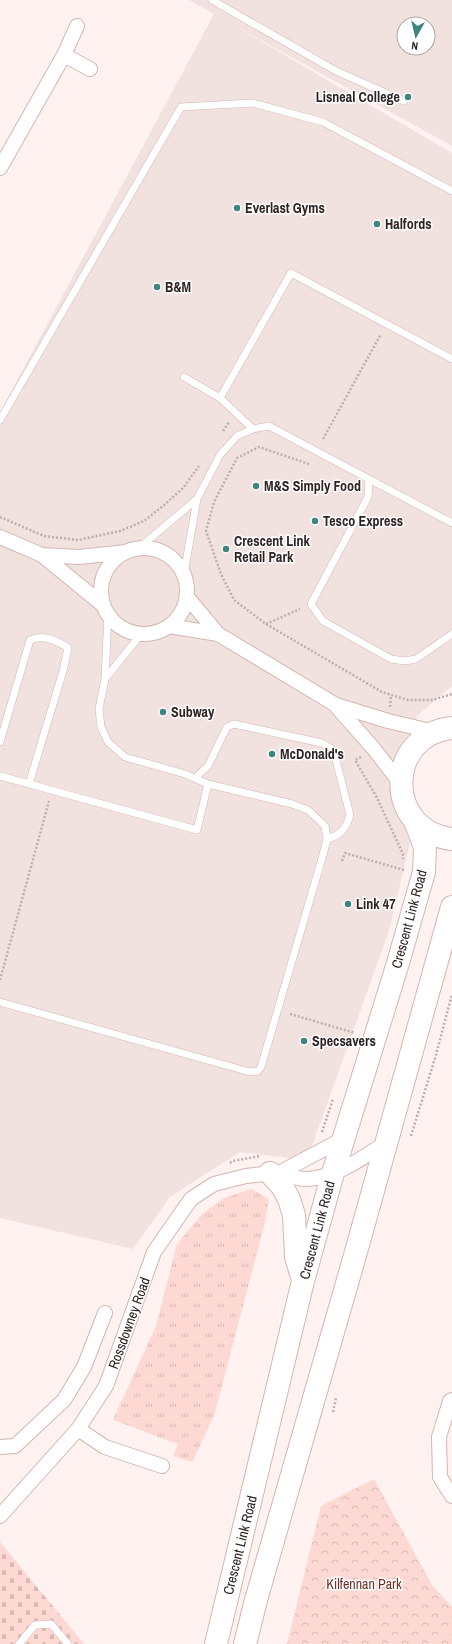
<svg xmlns="http://www.w3.org/2000/svg" width="452" height="1644" viewBox="0 0 452 1644" font-family="'Archivo Narrow',sans-serif">
  <defs>
    <pattern id="grass-tufts" width="24" height="20" patternUnits="userSpaceOnUse"><rect width="24" height="20" fill="#fed8d2"/><path d="M3 7l-1-3M5 7V3M7 7l1-3M15 17l-1-3M17 17v-4M19 17l1-3" fill="none" stroke="#dab9b4"/></pattern>
    <pattern id="forest-crowns" width="20" height="18" patternUnits="userSpaceOnUse"><rect width="20" height="18" fill="#fed8d2"/><path d="M2 6a3 3 0 1 1 6 0M12 15a3 3 0 1 1 6 0" fill="none" stroke="#dab9b4"/></pattern>
    <pattern id="cemetery-stones" width="16" height="16" patternUnits="userSpaceOnUse"><rect width="16" height="16" fill="#fed8d2"/><path d="M2 7V4a2 2 0 0 1 4 0v3zM10 15v-3a2 2 0 0 1 4 0v3z" fill="#dab9b4"/></pattern>
  </defs>
  <rect width="100%" height="100%" fill="#fff2f0"/>
  <path fill="#f2e2df" fill-rule="evenodd" d="M 189,0 L 452,0 L 452,146 L 235,26 L 452,153 L 452,686 L 418,715 L 386,776 L 410,843 L 389,931 L 307,1160 L 240,1152 L 170,1197 L 133,1249 L 0,1218 L 0,412 L 214,14 ZM 404,24 L 428,24 L 428,48 L 404,48 Z"/>
  <path fill="url(#grass-tufts)" d="M 251,1189 L 269,1199 L 265,1222 L 214,1416 L 192,1462 L 173,1456 L 178,1444 L 113,1420 L 156,1326 L 177,1244 L 202,1214 L 224,1198 Z"/>
  <path fill="url(#forest-crowns)" d="M 374,1479 L 432,1585 L 452,1607 L 452,1644 L 287,1644 L 321,1506 Z"/>
  <path fill="url(#cemetery-stones)" d="M 0,1542 L 84,1644 L 0,1644 Z"/>
  <g fill="none" stroke-linecap="round" stroke-linejoin="round">
    <g stroke="#d3b6b1" stroke-width="8">
      <path id="service" d="M 212,0 L 336,71 L 404,101
        M 184,377 L 220,398 L 253,429
        M 220,398 L 291,273 L 452,359
        M 0,420 L 181,107 L 253,103 L 323,122 L 452,191
        M 369,479 L 368,497 L 311,604 L 323,621 L 391,659 L 405,661 L 416,659 L 452,634
        M 139,548 L 197,499
        M 184,574 L 197,499 L 220,455 L 237,436 L 253,429 L 269,426 L 452,523
        M 105,679 L 142,633
        M 0,742 L 30,640 C 43,634 56,640 68,648 L 63,671 L 29,784
        M 0,776 L 197,830 L 208,784
        M 195,778 L 208,766 L 227,727 L 234,724 L 322,743 L 332,749 L 336,760 L 350,815 C 346,829 341,835 327,839
        M 0,1002 L 250,1072 L 258,1071 L 261,1067 L 323,855 L 327,839 L 325,826 L 308,810 L 292,804 L 208,784 L 185,774 L 125,757 L 108,742 L 101,727 L 99,709 L 105,679 L 108,614
        M 19,1644 L 35,1625 L 51,1624 L 68,1644"/>
    </g>
    <g stroke="#d3b6b1" stroke-width="16">
      <path id="minor" d="M 64,55 L 90,69
        M 0,168 L 64,55 L 77,26
        M 0,537 L 42,555 L 103,605
        M101 591a43 43 0 1 1 86 0a43 43 0 1 1-86 0Z
        M 42,555 L 79,557 L 126,552
        M 187,597 L 218,634 L 336,705 L 388,721 L 435,732
        M 169,626 L 218,634
        M 336,706 L 374,749 L 401,784
        M 281,1172 C 289,1175 298,1180 308,1179 C 337,1177 362,1158 387,1142
        M 452,1400 L 450,1401 L 439,1437 L 440,1477 L 452,1496
        M 78,1429 L 105,1447 L 162,1466
        M 0,1447 L 15,1446 L 64,1400 L 84,1367 L 105,1313
        M 0,1516 L 78,1429 L 106,1386 L 154,1252 L 191,1199 L 214,1184 L 246,1176 L 281,1172 L 343,1139"/>
    </g>
    <g stroke="#d3b6b1" stroke-width="24">
      <path id="trunk" d="M 452,728 C 385,735 384,831 452,839
        M 270,1173 L 282,1186 L 289,1199 L 294,1215 L 296,1257 L 303,1280
        M 216,1644 L 303,1281 L 333,1173 L 398,963 L 424,872 L 425,847 L 415,821
        M 245,1644 L 256,1600 L 354,1259 L 452,907"/>
    </g>
    <path stroke="#bbafad" stroke-width="2.5" stroke-dasharray="2 2" stroke-linecap="butt" d="M 223,431 L 229,422
      M 323,439 L 381,334
      M 309,464 L 259,447 L 237,458 L 214,502 L 206,531 L 221,574 L 234,600 L 266,624 L 382,692 L 408,700 L 433,700 L 452,694
      M 0,517 L 44,536 L 78,540 L 120,531 L 144,521 L 163,506 L 183,488 L 199,466
      M 266,624 L 300,609
      M 390,707 L 391,695
      M 361,757 L 355,760 L 376,796 L 403,854 L 403,859
      M 342,861 L 345,853 L 404,870
      M 0,980 L 49,801
      M 290,1014 L 355,1033
      M 322,1132 L 333,1099
      M 411,1136 L 436,1055 L 452,994
      M 230,1163 L 233,1161 L 260,1156
      M 333,1412 L 336,1398"/>
    <use href="#service" stroke="#fff" stroke-width="7"/>
    <use href="#minor" stroke="#fff" stroke-width="14"/>
    <use href="#trunk" stroke="#fff" stroke-width="22"/>
  </g>
  <g fill="#3e8580" stroke="#fff" stroke-width="1.5">
    <circle cx="408" cy="97" r="4"/>
    <circle cx="237" cy="208" r="4"/>
    <circle cx="377" cy="224" r="4"/>
    <circle cx="157" cy="287" r="4"/>
    <circle cx="256" cy="486" r="4"/>
    <circle cx="315" cy="521" r="4"/>
    <circle cx="226" cy="549" r="4"/>
    <circle cx="163" cy="712" r="4"/>
    <circle cx="272" cy="754" r="4"/>
    <circle cx="348" cy="904" r="4"/>
    <circle cx="304" cy="1041" r="4"/>
  </g>
  <g text-anchor="middle" dominant-baseline="central" stroke-width="3" stroke-linejoin="round" paint-order="stroke">
    <g font-size="14" font-weight="bold" fill="#2e2321" stroke="#fff" text-anchor="start">
      <text x="400" y="97" text-anchor="end">Lisneal College</text>
      <text x="245" y="208">Everlast Gyms</text>
      <text x="385" y="224">Halfords</text>
      <text x="165" y="287">B&amp;M</text>
      <text x="264" y="486">M&amp;S Simply Food</text>
      <text x="323" y="521">Tesco Express</text>
      <text x="234" y="541">Crescent Link<tspan x="234" dy="16">Retail Park</tspan></text>
      <text x="171" y="712">Subway</text>
      <text x="280" y="754">McDonald's</text>
      <text x="356" y="904">Link 47</text>
      <text x="312" y="1041">Specsavers</text>
    </g>
    <g font-size="14" fill="#2e2321" stroke="#fff">
      <text transform="translate(409 919) rotate(-75)">Crescent Link Road</text>
      <text transform="translate(317 1230) rotate(-75)">Crescent Link Road</text>
      <text transform="translate(129 1323) rotate(-70)">Rossdowney Road</text>
      <text transform="translate(240 1545) rotate(-76)">Crescent Link Road</text>
    </g>
    <g font-size="14" fill="#70312a" stroke="#fff">
      <text x="364" y="1584">Kilfennan Park</text>
    </g>
  </g>
  <g transform="translate(416 36) rotate(188)"><circle r="19" fill="#ffffff" stroke="#aba7a6"/>
  <path d="M0-3L7 15L0 10L-7 15Z" fill="#3e8580"/>
  <text y="-6" font-size="11" font-weight="bold" text-anchor="middle" fill="#2e2321">N</text>
  </g>
</svg>
